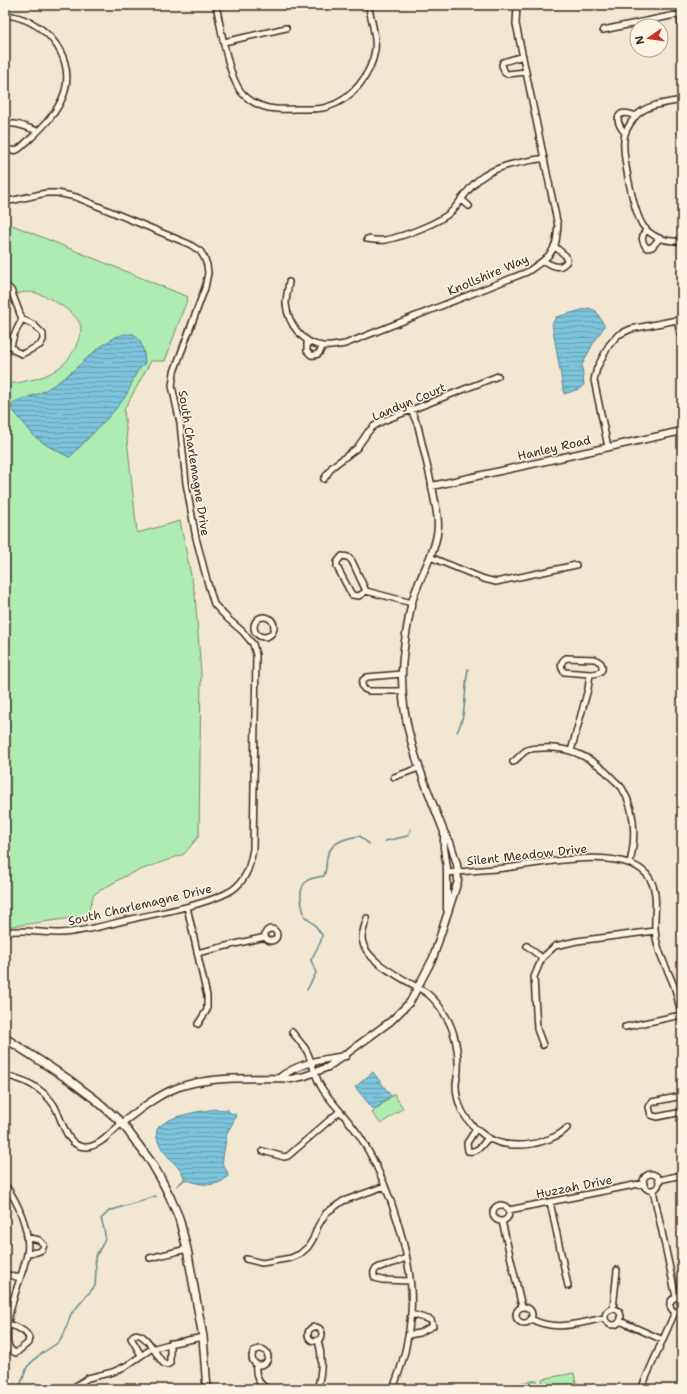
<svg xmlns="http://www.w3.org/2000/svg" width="687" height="1394" viewBox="0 0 687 1394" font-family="'Shantell Sans',sans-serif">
  <defs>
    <pattern id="water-rules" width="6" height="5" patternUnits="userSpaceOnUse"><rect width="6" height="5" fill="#7bc4dc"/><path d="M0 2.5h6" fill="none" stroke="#669fb2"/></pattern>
  </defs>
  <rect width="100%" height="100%" fill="#f2e7d1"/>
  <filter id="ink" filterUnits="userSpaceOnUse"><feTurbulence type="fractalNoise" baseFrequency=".025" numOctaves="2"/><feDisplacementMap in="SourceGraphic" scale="8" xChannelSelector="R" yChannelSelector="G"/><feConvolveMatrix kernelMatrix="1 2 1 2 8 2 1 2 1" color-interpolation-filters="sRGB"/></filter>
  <g filter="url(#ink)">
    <path fill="#afecb2" stroke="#758b68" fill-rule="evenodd" d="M 5,222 L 188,297 L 165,361 L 151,361 L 124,410 L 137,533 L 180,521 L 195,595 L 201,673 L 199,836 L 184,854 L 127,875 L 94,894 L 87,916 L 5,927 L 5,383 C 12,384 19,383 26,381 C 48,377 67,367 76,346 C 78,340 81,334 81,328 C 81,314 44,293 31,292 C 22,292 13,294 5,299 ZM 117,336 L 144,351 L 144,364 L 138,370 L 122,401 L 99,427 L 71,456 L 69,457 L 48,446 L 36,437 L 12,408 L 12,405 L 19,400 L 41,393 L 59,382 L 71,373 L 99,348 Z
      M 394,1094 L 403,1108 L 381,1124 L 372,1113 Z
      M 574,1373 L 577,1388 L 544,1389 L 542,1379 Z
      M 537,1380 L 539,1389 L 506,1389 L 506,1386 Z"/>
    <path fill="url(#water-rules)" stroke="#618690" d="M 589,308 L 596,311 L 604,325 L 604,327 L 594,342 L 582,365 L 584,385 L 579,389 L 564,394 L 552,324 L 556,317 Z
      M 124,334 L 134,334 C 143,342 143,350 145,361 C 144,367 139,368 136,373 C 131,383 129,393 122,401 C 107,421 87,438 71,456 L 69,457 L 48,446 L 35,437 L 11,408 L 13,403 C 19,399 26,398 33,396 C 42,393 49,388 57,383 C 80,368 97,343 124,334 Z
      M 373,1072 L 391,1096 L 374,1110 L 355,1087 Z
      M 215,1109 L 228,1110 L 230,1113 L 235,1114 L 236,1117 L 227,1133 L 222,1164 L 227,1171 L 228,1176 C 220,1186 205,1186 193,1182 C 189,1181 188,1179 184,1180 C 186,1167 152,1151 157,1129 C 169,1115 197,1112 215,1109 Z"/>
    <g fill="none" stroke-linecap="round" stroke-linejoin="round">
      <path stroke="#618690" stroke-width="1.5" d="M 457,732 C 467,714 464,690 468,669
        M 385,841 L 408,836 L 411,829
        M 307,990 L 316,973 L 311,960 L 321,941 L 322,935 L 314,924 L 305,917 C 302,907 296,888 308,880 C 312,878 319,877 324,876 C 327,868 326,864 327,857 C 331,841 347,838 360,836 L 369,844
        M 177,1186 L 184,1180
        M 19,1389 L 27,1367 L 38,1356 L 59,1342 L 64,1334 L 71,1314 L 95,1286 L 96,1269 L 95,1257 C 106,1239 108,1240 101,1219 L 109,1211 L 156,1196"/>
      <g stroke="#3b2a1e" stroke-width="8">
        <path id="minor" d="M 216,5 C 221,27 228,79 243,94 C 259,110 276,110 296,109 C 306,109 318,110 327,107 C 352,100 371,75 375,50 C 377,37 371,18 368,5
          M 678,5 L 682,26
          M 5,15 C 42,18 75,53 65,91 C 59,111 43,127 29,140 C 25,143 21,148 17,150 C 13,151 9,150 5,148
          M 603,30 L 680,14
          M 224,42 L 286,28
          M 523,56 L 503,62 L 502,65 L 505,73 L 507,74 L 526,72
          M 682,100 C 668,103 649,104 638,114 C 633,118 627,128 625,134 C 620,149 634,215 644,227 C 654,239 667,242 682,241
          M 5,125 C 15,121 27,128 38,131
          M 625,133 C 613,119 617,108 636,116
          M 461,199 L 469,206
          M 5,202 L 46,193 L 57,193 L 76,197 L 189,244 L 200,251 L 204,257 L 207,265 L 208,273 L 205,288 L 174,372 L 172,386 L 180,423 L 186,483 L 196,538 L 208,584 L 214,604 L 227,618 L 242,631 L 253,644 L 256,655 L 253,849 C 250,864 248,876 236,887 C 218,903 157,913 132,919 C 109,924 84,932 60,933 C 42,933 23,929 5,932
          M 646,229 C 642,237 640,240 647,248 L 652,247 L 659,239
          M 367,239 C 373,240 379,241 385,240 C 402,237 440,223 452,211 C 463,199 471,183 485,175 C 502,164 524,162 544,158
          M 543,261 C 552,265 560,271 567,261 L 566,256 L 554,246
          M 289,282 C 288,289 286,297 286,304 C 288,324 303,344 323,346 C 330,347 337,345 345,344 L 527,272 C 537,265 551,257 555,245 C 557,239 557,232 558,226 L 516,24 L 517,5
          M 5,285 L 11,290 L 22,319 L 14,335 L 11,346 L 15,351 L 22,354 L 40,345 L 43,340 L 43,334 L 34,325 L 22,319
          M 677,320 L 682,344
          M 307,341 L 307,351 L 311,355 C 318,356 321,352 322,346
          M 411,410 L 418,426 L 432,486
          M 608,447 L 594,380 L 597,368 L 609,345 L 618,335 L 631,329 L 682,319
          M 324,479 L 332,467 L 357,448 L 368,432 L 374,426 L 383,421 L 498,376
          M 430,557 L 484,579 L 496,582 L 576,565
          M 366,591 L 359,596 L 352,595 L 337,567 L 337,562 L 342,556 L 348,557 L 352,561 L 366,591 L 412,603
          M254 627a10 10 0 1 1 20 0a10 10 0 1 1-20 0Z
          M 402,674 L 367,677 L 363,680 L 362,685 L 364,689 L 369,691 L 402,691
          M 571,751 L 588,689 L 590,674 C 598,674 605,672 601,663 L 595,659 L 566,658 C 560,662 560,667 564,672 L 590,674
          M 513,762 C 517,759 522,753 527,750 C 532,748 538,748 543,748 C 570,746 595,759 613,779 C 616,782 620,785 622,788 C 636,811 636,837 630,863
          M 394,777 L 419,768
          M 447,873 C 466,871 486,870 505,868 C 538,864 629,843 650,879 C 659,894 654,913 655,929 C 656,951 667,967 674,986 C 678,997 679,1008 682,1019
          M 187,907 L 207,996 L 207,1010 L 198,1024
          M 367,918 C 365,924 362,932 362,939 C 365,964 409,980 428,994 C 434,999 441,1008 445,1015 C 455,1030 459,1052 458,1070 C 458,1075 456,1080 456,1085 C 456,1104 465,1121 480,1132 C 490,1141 503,1145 516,1145 C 531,1146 557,1139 567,1128
          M265 935a6 6 0 1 1 12 0a6 6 0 1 1-12 0Z
          M 527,946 L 542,958
          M 197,953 L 265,937
          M 625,1027 L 681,1015
          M 292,1032 C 296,1037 301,1043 305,1048 C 313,1061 314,1077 323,1090 C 336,1108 353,1124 364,1143 C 390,1187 415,1262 411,1313 C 409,1340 403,1364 393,1389
          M 543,1045 L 537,1029 L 534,977 L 542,958 L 555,946 L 577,941 L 655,931
          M 5,1076 C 24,1078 43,1089 54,1105 C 62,1118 66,1148 86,1147 C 100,1147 112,1131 122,1123
          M 682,1096 L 652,1102 L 649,1107 L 651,1115 L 657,1117 L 682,1112
          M 476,1129 L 467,1143 L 468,1151 C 478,1153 482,1145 488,1138
          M 263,1151 L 284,1157 L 288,1156 L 340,1111
          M643 1182a8 8 0 1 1 16 0a8 8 0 1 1-16 0Z
          M 659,1180 L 682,1175
          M 5,1185 C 18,1201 31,1233 27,1254 C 22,1278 11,1299 8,1323 L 8,1324 C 8,1333 4,1349 16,1353 L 28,1343 L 29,1338 C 26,1330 16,1327 8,1324
          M 653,1190 L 676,1297
          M 550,1202 L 568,1286
          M493 1213a8 8 0 1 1 16 0a8 8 0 1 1-16 0Z
          M 509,1210 L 644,1183
          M 502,1221 L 522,1307
          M 26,1237 L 39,1240 L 44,1245 L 42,1250 L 37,1252 L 27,1253
          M 150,1258 L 187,1249
          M 406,1258 C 402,1259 398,1262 394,1263 C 386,1266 369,1266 375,1278 L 382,1280 L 410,1281
          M 246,1259 L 262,1263 L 291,1258 L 300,1254 L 308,1247 L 313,1239 L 318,1226 L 326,1213 L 343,1201 L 385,1186
          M 5,1274 L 20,1278
          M 682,1299 C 671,1294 665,1306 675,1312 L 682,1311
          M516 1315a8 8 0 1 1 16 0a8 8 0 1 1-16 0Z
          M 613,1309 L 617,1270
          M605 1317a8 8 0 1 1 16 0a8 8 0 1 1-16 0Z
          M 531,1319 C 556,1332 578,1323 605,1318
          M 620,1321 L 663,1340
          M308 1334a7 7 0 1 1 14 0a7 7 0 1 1-14 0Z
          M 409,1335 L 419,1333 L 433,1326 L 431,1320 L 411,1314
          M252 1357a8 8 0 1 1 16 0a8 8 0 1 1-16 0Z
          M 141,1355 L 131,1338 C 142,1323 158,1359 164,1364 L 167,1365 L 170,1363 L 170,1343
          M 256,1364 C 255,1375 258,1385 269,1389
          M 74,1387 L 88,1378 L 113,1372 L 126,1366 L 151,1349 L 173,1343 L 203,1337
          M 317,1389 C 322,1373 323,1357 318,1340
          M 641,1389 L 675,1312"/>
      </g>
      <g stroke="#3b2a1e" stroke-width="9">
        <path id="tertiary" d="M 444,833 L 444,848 L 447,868 L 447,909
          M 346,1056 C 323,1059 298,1063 279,1078 L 291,1079 L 305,1076 L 328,1067 L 391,1021 L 410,1002 L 433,958 L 458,881 L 457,864 L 450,842 L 444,832 C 424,781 401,730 402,675 C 402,651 407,628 411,606 C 417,578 437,554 438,525 C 438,512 434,499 432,486 L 682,431
          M 122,1123 C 140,1109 157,1095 179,1087 C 211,1076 246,1079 279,1078"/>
      </g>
      <g stroke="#3b2a1e" stroke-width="10">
        <path id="secondary" d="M 5,1038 L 68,1079 L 96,1100 L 122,1123 L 151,1162 L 161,1179 L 170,1197 L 179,1218 L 187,1249 L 203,1337 L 207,1389"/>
      </g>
      <use href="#minor" stroke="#fcf5e5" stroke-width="5"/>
      <use href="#tertiary" stroke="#fcf5e5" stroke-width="6"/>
      <use href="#secondary" stroke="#fcf5e5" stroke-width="7"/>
    </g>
  </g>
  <g text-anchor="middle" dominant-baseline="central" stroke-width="3" stroke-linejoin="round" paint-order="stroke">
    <g font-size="12" fill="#3b2a1e" stroke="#fcf5e5">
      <text transform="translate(488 275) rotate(-23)">Knollshire Way</text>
      <text transform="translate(409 402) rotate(-23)">Landyn Court</text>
      <text transform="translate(554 448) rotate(-13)">Hanley Road</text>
      <text transform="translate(194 463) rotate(81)">South Charlemagne Drive</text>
      <text transform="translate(527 855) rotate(-6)">Silent Meadow Drive</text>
      <text transform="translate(140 905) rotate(-13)">South Charlemagne Drive</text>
      <text transform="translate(574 1187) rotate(-11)">Huzzah Drive</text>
    </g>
  </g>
  <rect width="687" height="1394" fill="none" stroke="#fcf5e5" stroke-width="20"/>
  <rect x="10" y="10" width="667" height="1374" fill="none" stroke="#3b2a1e" stroke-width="1.5" filter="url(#ink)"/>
  <g transform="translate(649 38) rotate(257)"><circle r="19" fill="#fcf5e5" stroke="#afa495"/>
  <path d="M0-3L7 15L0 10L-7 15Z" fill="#c8321e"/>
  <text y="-6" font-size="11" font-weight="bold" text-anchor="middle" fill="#3b2a1e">N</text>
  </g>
</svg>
